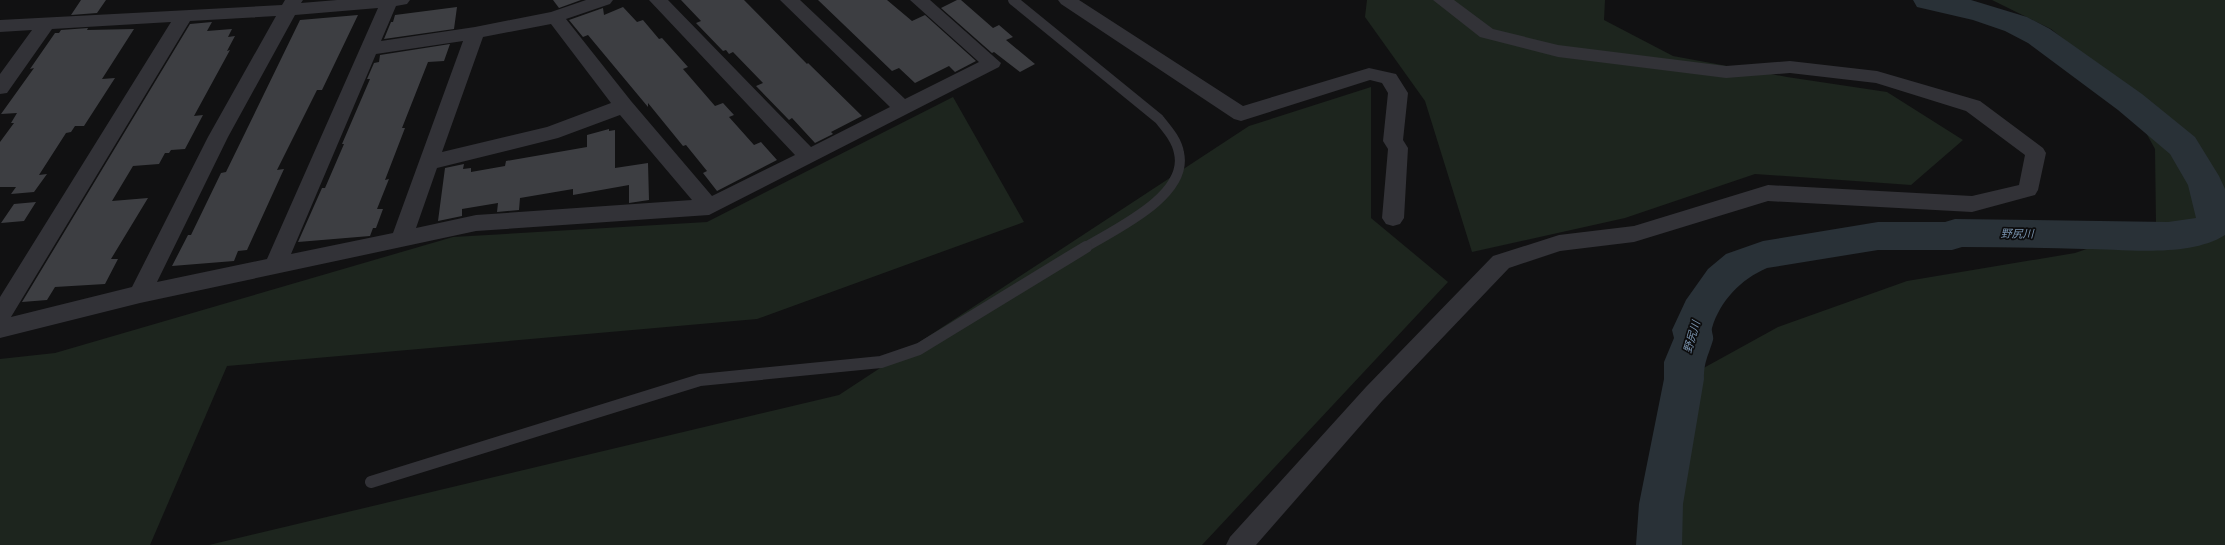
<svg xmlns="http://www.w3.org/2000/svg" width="2225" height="545" viewBox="0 0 2225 545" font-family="'Fira Sans Condensed','Noto Sans JP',sans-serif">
  <rect width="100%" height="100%" fill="#111112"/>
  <path fill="#1d251e" d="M 1367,0 L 1605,0 L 1604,20 L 1673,56 L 1787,77 L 1887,92 L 1963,140 L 1911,185 L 1755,174 L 1625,218 L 1472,252 L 1425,101 L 1365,17 Z
    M 1992,0 L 2225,0 L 2225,545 L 1665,545 L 1671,535 L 1680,381 L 1778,327 L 1907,281 L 2075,253 L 2156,225 L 2155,149 L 2119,84 L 2051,29 Z
    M 1371,87 L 1371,218 L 1448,282 L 1202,545 L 209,545 L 839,395 L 1249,126 Z
    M 953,97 L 1024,222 L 757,319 L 227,366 L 150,545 L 0,545 L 0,359 L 55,353 L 453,237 L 707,222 Z"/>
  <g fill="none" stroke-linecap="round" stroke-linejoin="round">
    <path fill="#293137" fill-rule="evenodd" d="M 1913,0 L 1971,0 L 2027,17 L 2050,29 L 2142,94 L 2195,137 L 2219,176 L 2225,189 L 2225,235 C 2189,258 2125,249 2084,249 C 2043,248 2002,247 1962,247 L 1952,250 L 1878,250 L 1767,268 C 1741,279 1720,301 1712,328 C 1711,332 1714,336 1713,340 C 1708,357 1704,361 1704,379 L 1683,504 L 1682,545 L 1636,545 L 1639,504 L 1664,379 L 1664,362 L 1674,338 L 1672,330 L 1686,300 L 1708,269 L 1726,254 L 1763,241 L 1878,222 L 1945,222 L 1955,219 L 2168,222 L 2196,218 L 2188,185 L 2170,154 L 2118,110 L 2028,43 L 2005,31 L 1973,20 L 1917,7 Z"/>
  </g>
  <path fill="#3d3e42" d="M 81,0 L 106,0 L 97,13 L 71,15 Z
    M 553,0 L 581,0 L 559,8 Z
    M 681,0 L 744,0 L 807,64 L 808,63 L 862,116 L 831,132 L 833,134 L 815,143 L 792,118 L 789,120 L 756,86 L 763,83 L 733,52 L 729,54 L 726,50 L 723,51 L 696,23 L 701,21 Z
    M 818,0 L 887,0 L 912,21 L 925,15 L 976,61 L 955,72 L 949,66 L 915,83 L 899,68 L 892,71 Z
    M 957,0 L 961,0 L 993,28 L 999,25 L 1013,37 L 1006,40 L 1035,64 L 1020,72 L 994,52 L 992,53 L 941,8 Z
    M 457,7 L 454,29 L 384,39 L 391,22 L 393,22 L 395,15 Z
    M 623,7 L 637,22 L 643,20 L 659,39 L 662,38 L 688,67 L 683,69 L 715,106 L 723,103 L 734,115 L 729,117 L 754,145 L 761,142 L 777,160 L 717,191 L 703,173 L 707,171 L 686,145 L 683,146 L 648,103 L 648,107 L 588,35 L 583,37 L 569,20 L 603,8 L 604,15 Z
    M 358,15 L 322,90 L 317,90 L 277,170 L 284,169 L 247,250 L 238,251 L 234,261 L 172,266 L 188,235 L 191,235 L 221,173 L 226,172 L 300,20 Z
    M 212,22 L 207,31 L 232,29 L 228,37 L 235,36 L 227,51 L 230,50 L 194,116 L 203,115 L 185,149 L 171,150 L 169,153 L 165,153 L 159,164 L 133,166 L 112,201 L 148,198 L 111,259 L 118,259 L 105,284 L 55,287 L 47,300 L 22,302 L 190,24 Z
    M 88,28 L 87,30 L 134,29 L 102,79 L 115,78 L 84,126 L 75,126 L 71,132 L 66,133 L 39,175 L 47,174 L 34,192 L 11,194 L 16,187 L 0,187 L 0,142 L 14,123 L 11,123 L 17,113 L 1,114 L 34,68 L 30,69 L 55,33 L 59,33 L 61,30 Z
    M 450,44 L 444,61 L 428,62 L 402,128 L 405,128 L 385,180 L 389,179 L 377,209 L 383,209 L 376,228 L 373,228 L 370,236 L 298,242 L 322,188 L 325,188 L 344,144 L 342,144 L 370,79 L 367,79 L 374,63 L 379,62 L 380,55 Z
    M 609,129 L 609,131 L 615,130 L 615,168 L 648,163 L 649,200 L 629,203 L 629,185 L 573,195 L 573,189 L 520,198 L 519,210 L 497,212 L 498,203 L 462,209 L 462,216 L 438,221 L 445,168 L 464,164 L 463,169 L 471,168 L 471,172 L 505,166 L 506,161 L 587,147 L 587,135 Z
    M 36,202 L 24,221 L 1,223 L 14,204 Z"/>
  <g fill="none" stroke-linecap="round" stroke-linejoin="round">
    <path stroke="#323237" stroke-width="10" d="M 1013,0 L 1159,119 C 1167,129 1177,140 1179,153 C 1189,196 1113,230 1084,248"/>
    <path stroke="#323237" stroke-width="12" d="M 371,482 L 700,380 L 881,362 L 919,349 L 1086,247"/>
    <path fill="#323237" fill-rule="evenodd" d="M 285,0 L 303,0 L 301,3 L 337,0 L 410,0 L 407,4 L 396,6 L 381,41 L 475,27 L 551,12 L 586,0 L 613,0 L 610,4 L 566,19 L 631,101 L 712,196 L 795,155 L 649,0 L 668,0 L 811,147 L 890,107 L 780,0 L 800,0 L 905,99 L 979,62 L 910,0 L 930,0 L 1001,63 L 999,67 L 709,215 L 476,231 L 140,303 L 0,338 L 0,297 L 171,22 L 52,29 L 7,93 L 0,94 L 0,74 L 32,30 L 0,32 L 0,20 L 282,5 ZM 378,8 L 267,259 L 157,282 L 228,137 L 295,15 ZM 276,16 L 208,137 L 132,287 L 11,317 L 190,21 ZM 551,24 L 611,103 L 547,127 L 442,152 L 483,37 ZM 463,41 L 393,233 L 291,254 L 376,54 ZM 620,115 L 692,200 L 476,215 L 416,228 L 437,168 L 558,138 Z
      M 1058,0 L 1079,0 L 1243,106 L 1369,68 L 1396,74 L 1408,93 L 1403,140 L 1408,148 L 1404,218 L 1400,224 L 1393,226 L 1386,224 L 1382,218 L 1388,149 L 1383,141 L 1388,93 L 1382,83 L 1370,80 L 1241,121 L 1234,119 L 1061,4 Z"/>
    <path fill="#323237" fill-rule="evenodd" d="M 1433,0 L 1454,0 L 1493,29 L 1558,45 L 1726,66 L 1790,61 L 1877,71 L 1980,101 L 2043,148 L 2046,153 L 2038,190 L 2035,195 L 1972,212 L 1768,201 L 1634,242 L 1560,251 L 1509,268 L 1382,401 L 1256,545 L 1226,545 L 1230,537 L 1366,387 L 1493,256 L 1559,235 L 1634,226 L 1768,185 L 1972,196 L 2019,185 L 2025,155 L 1966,111 L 1876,83 L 1790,73 L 1726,78 L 1558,57 L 1480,37 Z"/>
  </g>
  <g text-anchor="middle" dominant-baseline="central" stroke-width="3.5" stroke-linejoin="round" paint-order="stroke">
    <g font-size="11" font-style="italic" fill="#7993ae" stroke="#0c0c0d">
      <text transform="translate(2017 234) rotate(1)">野尻川</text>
      <text transform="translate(1692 337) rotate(-74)">野尻川</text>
    </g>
  </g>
</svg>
